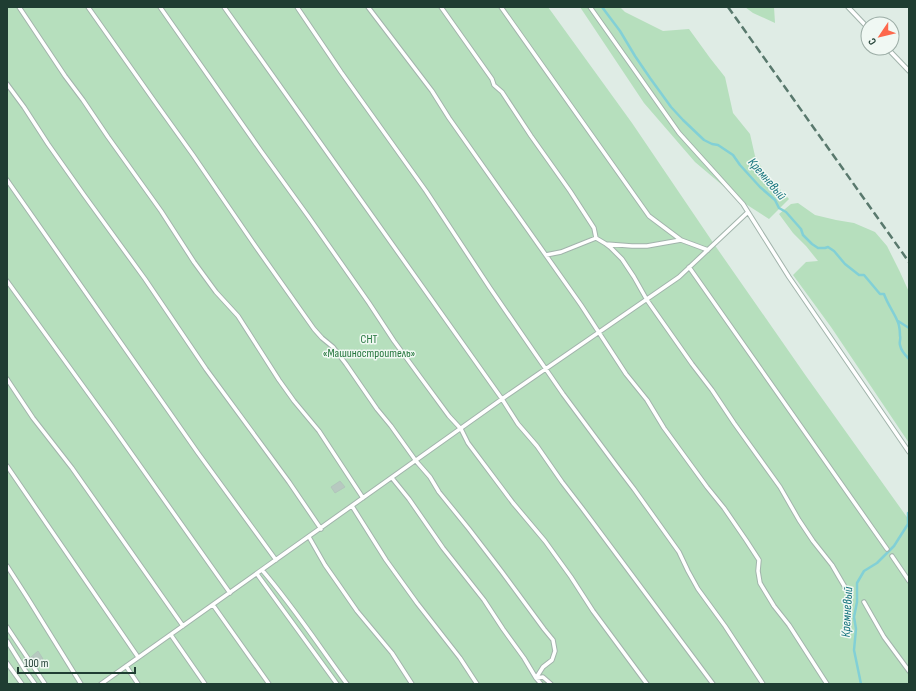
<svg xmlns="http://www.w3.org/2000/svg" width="916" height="691" viewBox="0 0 916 691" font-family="'Sofia Sans Condensed',sans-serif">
  <rect width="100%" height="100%" fill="#dfece5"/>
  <path fill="#b6dfbd" d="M 7,7 L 548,7 L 632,123 L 714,244 L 806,376 L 909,520 L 909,684 L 7,684 Z
    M 580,7 L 620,7 L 625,12 L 663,31 L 689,29 L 710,58 L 725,77 L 733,113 L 750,134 L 755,156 L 765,173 L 789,199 L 769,219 L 741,201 L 695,162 L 644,103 Z
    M 745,7 L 774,7 L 775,23 L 753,13 Z
    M 798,203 L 815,215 L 836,220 L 854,223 L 875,232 L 887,246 L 900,272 L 909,292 L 909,443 L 831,327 L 793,275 L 806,262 L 818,261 L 806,246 L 793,233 L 779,214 L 791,204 Z"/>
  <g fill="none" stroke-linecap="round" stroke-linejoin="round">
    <path stroke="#82d0d6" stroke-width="2.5" d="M 602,7 L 620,31 L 635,56 L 650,78 L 671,107 L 683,120 L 704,140 L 712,144 L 718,145 L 733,155 L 740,165 L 760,187 L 775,200 L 779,208 L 786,212 L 801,229 L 803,235 L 812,244 L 818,248 L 825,248 L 828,247 L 834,251 L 845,264 L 859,275 L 864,275 L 880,294 L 884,294 C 887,303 893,311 897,320 C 899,324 900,331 900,336 C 901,339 899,342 900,345 C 901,351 905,355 909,359
      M 898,321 L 909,328
      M 861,684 L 854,650 L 856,629 L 854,617 L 857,602 L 857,583 L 864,571 L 877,563 L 894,546 L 908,524 L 908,513 L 909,513"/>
  </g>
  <path fill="#b7c9c0" stroke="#b1c6bb" d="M 340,481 L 345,487 L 335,493 L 331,487 Z
    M 38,651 L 43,659 L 35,664 L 31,657 Z"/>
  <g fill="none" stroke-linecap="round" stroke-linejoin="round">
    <g stroke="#a2b4ac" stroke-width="5.5">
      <path id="service" d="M 19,7 L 65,76 L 83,100 L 108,137 L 161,211 L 194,262 L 216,292 L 238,316 L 279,380 L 294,401 L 319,431 L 363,498
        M 88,7 L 155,102 L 193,155 L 256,247 L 314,329 L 322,338 L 333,347 L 346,364 L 377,409 L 391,426 L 416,461 L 430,477 L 439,492 L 469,529 L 502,572 L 544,629 L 553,640 L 555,651 L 552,660 L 543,667 L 536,678 L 541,684
        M 160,7 L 261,151 L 308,216 L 369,303 L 394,341 L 421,378 L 449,416 L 461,429 L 468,443 L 513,503 L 545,541 L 571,577 L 593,611 L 647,684
        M 224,7 L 502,399 L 518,424 L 537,446 L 562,482 L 582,508 L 713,684
        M 297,7 L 341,72 L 426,191 L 490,288 L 563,394 L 615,464 L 634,489 L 679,552 L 688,571 L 698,589 L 725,626 L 763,684
        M 368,7 L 432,91 L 449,118 L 581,305 L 626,374 L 647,400 L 664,428 L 707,487 L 724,508 L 746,540 L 759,560 L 758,571 L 760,583 L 774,606 L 789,625 L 827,684
        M 441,7 L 492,79 L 494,85 L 502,92 L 531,136 L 570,191 L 594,228 L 596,238
        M 501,7 L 649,216 L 681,240 L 708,250
        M 848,7 L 868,28
        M 887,48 L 909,71
        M 7,84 L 24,107 L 48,144 L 84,195 L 145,279 L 206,369 L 289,482 L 321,529
        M 7,180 L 198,453 L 276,560
        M 748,212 L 789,277 L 909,452
        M 606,244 L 610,247 L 622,259 L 634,277 L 647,300 L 692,364 L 712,390 L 734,423 L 780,487 L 799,520 L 813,541 L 832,565 L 849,594
        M 546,255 L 561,252 L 596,238 L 606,244 L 632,246 L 647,246 L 681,240
        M 689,267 L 887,549
        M 7,281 L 112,426 L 230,593
        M 7,379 L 33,418 L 72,468 L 183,626
        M 7,466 L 138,657
        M 392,478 L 409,499 L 443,548 L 484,600 L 503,629 L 524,658 L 536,678 L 543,677 L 551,684
        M 352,506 L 386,560 L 417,603 L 460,658 L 477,684
        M 309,537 L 325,565 L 339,585 L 357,611 L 392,653 L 412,684
        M 892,556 L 909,581
        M 7,566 L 27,597 L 81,684
        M 262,570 C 293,606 319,646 347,684
        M 257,574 L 337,684
        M 864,602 L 884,637 L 909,671
        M 213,605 L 269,684
        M 7,627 L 45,684
        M 171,635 L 205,684
        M 7,641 L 25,670 L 35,684
        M 7,663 L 22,684
        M 126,666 L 138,684
        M 101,684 L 502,399 L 679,277 L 748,212 L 743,204 L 679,133 L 590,7"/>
    </g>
    <use href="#service" stroke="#fff" stroke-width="3.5"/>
    <path stroke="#59796d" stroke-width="2.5" stroke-dasharray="8 4" stroke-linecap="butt" d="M 728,7 L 909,262"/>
  </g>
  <g text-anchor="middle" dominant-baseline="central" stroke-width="3" stroke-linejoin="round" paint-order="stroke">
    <g font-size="12" fill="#26773e" stroke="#f0f8f3">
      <text x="369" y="339">СНТ<tspan x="369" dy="14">«Машиностроитель»</tspan></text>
    </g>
    <g font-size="13" font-style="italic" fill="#15747d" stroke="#f0f8f3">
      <text transform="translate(767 179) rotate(49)">Кремневый</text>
      <text transform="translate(847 612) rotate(-87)">Кремневый</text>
    </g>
  </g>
  <rect width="916" height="691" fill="none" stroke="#1f3d32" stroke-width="16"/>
  <g transform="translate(880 36) rotate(235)"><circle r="19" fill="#f0f8f3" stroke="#9cada6"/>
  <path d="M0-3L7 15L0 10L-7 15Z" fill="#fd684c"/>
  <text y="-6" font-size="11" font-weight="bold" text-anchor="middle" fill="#1f3d32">С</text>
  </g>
  <path d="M18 667v6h117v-6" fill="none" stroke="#1f3d32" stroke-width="2"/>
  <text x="24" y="667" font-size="12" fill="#1f3d32" stroke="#f0f8f3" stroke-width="3" paint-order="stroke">100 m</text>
</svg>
